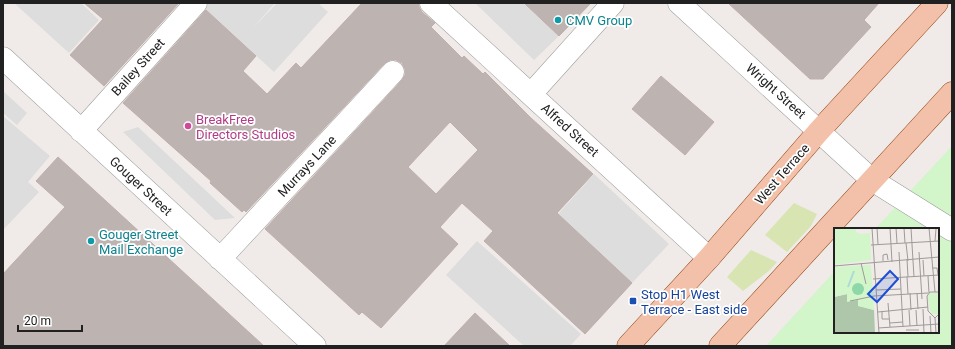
<svg xmlns="http://www.w3.org/2000/svg" width="955" height="349" viewBox="0 0 955 349" font-family="Roboto,sans-serif">
  <rect width="100%" height="100%" fill="#f0ebe8"/>
  <path fill="#d8e5b3" d="M 794,203 L 817,214 L 811,226 L 787,252 L 765,235 Z
    M 751,250 L 777,262 L 770,270 L 743,291 L 727,277 Z"/>
  <path fill="#d2f5ca" d="M 952,146 L 952,346 L 766,346 L 835,271 L 835,332 L 938,332 L 938,229 L 875,229 Z"/>
  <path fill="#ddd" d="M 14,3 L 81,3 L 99,20 L 69,53 Z
    M 208,3 L 275,3 L 252,29 L 277,3 L 318,3 L 328,12 L 274,72 L 204,8 Z
    M 475,3 L 523,3 L 559,36 L 534,60 Z
    M 3,91 L 27,113 L 17,125 L 3,113 Z
    M 3,116 L 50,156 L 28,182 L 39,192 L 3,230 Z
    M 138,127 L 235,218 L 215,220 L 123,132 Z
    M 594,174 L 669,244 L 632,283 L 558,214 Z
    M 477,241 L 581,334 L 570,346 L 524,346 L 446,275 Z"/>
  <path fill="#bdb3b1" stroke="#c0afac" fill-rule="evenodd" d="M 84,3 L 179,3 L 104,86 L 70,55 L 103,19 Z
    M 362,3 L 419,3 L 419,7 L 422,12 L 435,23 L 431,27 L 462,58 L 464,56 L 483,74 L 485,72 L 531,118 L 593,174 L 557,213 L 632,283 L 585,334 L 484,241 L 493,231 L 462,203 L 440,227 L 458,244 L 381,328 L 362,312 L 359,315 L 265,229 L 402,80 L 405,75 L 405,69 L 402,63 L 396,60 L 390,60 L 384,64 L 246,212 L 244,210 L 242,212 L 210,183 L 211,181 L 123,103 L 206,10 L 256,56 L 243,71 L 267,94 L 296,63 L 301,68 ZM 450,122 L 478,150 L 436,194 L 408,167 Z
    M 524,3 L 591,3 L 559,36 Z
    M 728,3 L 879,3 L 864,20 L 871,27 L 858,41 L 823,79 L 810,79 Z
    M 661,76 L 714,122 L 685,155 L 632,109 Z
    M 58,157 L 264,346 L 3,346 L 3,274 L 65,207 L 36,181 Z
    M 475,313 L 510,346 L 444,346 Z"/>
  <g fill="none" stroke-linecap="round" stroke-linejoin="round">
    <g stroke="#9e9e9e" stroke-width="23">
      <path id="minor" d="M 431,3 L 709,258
        M 679,3 L 872,180 L 952,230
        M 3,58 L 315,346
        M 531,94 L 613,3
        M 81,131 L 196,3
        M 220,259 L 393,72"/>
    </g>
    <g stroke="#8f430f" stroke-width="23">
      <path id="major" d="M 628,346 L 709,258 L 819,131 L 937,3
        M 720,346 L 952,93"/>
    </g>
    <use href="#minor" stroke="#fff" stroke-width="22"/>
    <use href="#major" stroke="#f3c1aa" stroke-width="22"/>
  </g>
  <g fill="#0f9aa8" stroke="#fff" stroke-width="1.5">
    <circle cx="558" cy="20" r="4"/>
    <circle cx="91" cy="241" r="4"/>
  </g>
  <circle fill="#d1479c" stroke="#fff" stroke-width="1.5" cx="188" cy="126" r="4"/>
  <rect fill="#1a4fb4" stroke="#fff" stroke-width="1.5" x="629" y="297" width="8" height="8" rx="2"/>
  <g text-anchor="middle" dominant-baseline="central" stroke-width="3.5" stroke-linejoin="round" paint-order="stroke">
    <g font-size="13" fill="#0d838f" stroke="#fff" text-anchor="start">
      <text x="566" y="20">CMV Group</text>
      <text x="99" y="234">Gouger Street<tspan x="99" dy="15">Mail Exchange</tspan></text>
    </g>
    <g font-size="13" fill="#212121" stroke="#fff">
      <text transform="translate(138 67) rotate(-48)">Bailey Street</text>
      <text transform="translate(776 91) rotate(42)">Wright Street</text>
      <text transform="translate(570 130) rotate(42)">Alfred Street</text>
      <text transform="translate(307 166) rotate(-47)">Murrays Lane</text>
      <text transform="translate(782 174) rotate(-49)">West Terrace</text>
      <text transform="translate(141 186) rotate(43)">Gouger Street</text>
    </g>
    <g font-size="13" fill="#b23c85" stroke="#fff" text-anchor="start">
      <text x="196" y="119">BreakFree<tspan x="196" dy="15">Directors Studios</tspan></text>
    </g>
    <g font-size="13" fill="#164399" stroke="#fff" text-anchor="start">
      <text x="641" y="294">Stop H1 West<tspan x="641" dy="15">Terrace - East side</tspan></text>
    </g>
  </g>
  <g transform="translate(834 228)">
    <rect width="105" height="105" fill="#f0ebe8"/>
    <path d="M 13,66 L 24,72 L 25,78 L 40,82 L 41,105 L 0,105 L 0,69 Z" fill="#aec7ab"/>
    <path d="M 0,0 L 22,0 L 22,4 L 26,6 L 36,5 L 37,32 L 0,37 ZM 37,37 L 40,82 L 24,78 L 24,72 L 13,74 L 13,66 L 0,69 L 0,39 ZM 96,65 L 105,65 L 104,86 L 97,86 L 93,68 Z" fill="#d2f5ca"/>
    <path d="M18 61a6 6 0 1 1 12 0a6 6 0 1 1-12 0Z" fill="#8ed7a8"/>
    <path fill="none" stroke="#add9d8" stroke-width="2" d="M 14,59 L 20,43"/>
    <path fill="none" stroke="#9d9a98" stroke-width="1" d="M 38,0 L 45,105M 43,0 L 44,16M 56,0 L 58,34M 62,0 L 63,15M 70,0 L 71,15M 77,0 L 80,49M 95,0 L 101,64M 101,13 L 102,1M 72,15 L 74,33M 37,17 L 105,13M 65,24 L 69,99M 85,24 L 88,71M 73,31 L 74,49M 89,32 L 90,48M 49,33 L 49,27 L 53,26 L 54,32M 27,35 L 32,56M 0,38 L 105,29M 98,40 L 103,40 L 104,47M 94,48 L 95,65M 73,49 L 74,66M 39,51 L 105,47M 42,62 L 67,61M 76,65 L 77,82M 83,65 L 84,81M 16,73 L 40,68 L 94,65M 54,75 L 56,99M 89,81 L 90,105M 75,82 L 76,98M 82,82 L 83,98M 48,83 L 48,91 L 55,91M 44,84 L 94,79M 96,88 L 97,105M 101,90 L 94,83 L 93,68 L 96,64 L 105,64M 56,95 L 69,94M 44,100 L 105,96M 72,102 L 85,102M 102,105 L 101,90 L 105,86"/>
    <path fill="#1d4ed8" fill-opacity="0.15" stroke="#1d4ed8" stroke-width="2" d="M 56,43 L 64,51 L 43,74 L 34,66 Z"/>
    <rect width="105" height="105" fill="none" stroke="#212121" stroke-width="2"/>
  </g>
  <rect width="955" height="349" fill="none" stroke="#212121" stroke-width="8"/>
  <path d="M18 325v6h64v-6" fill="none" stroke="#212121" stroke-width="2"/>
  <text x="24" y="325" font-size="12" fill="#212121" stroke="#ffffff" stroke-width="3" paint-order="stroke">20 m</text>
</svg>
